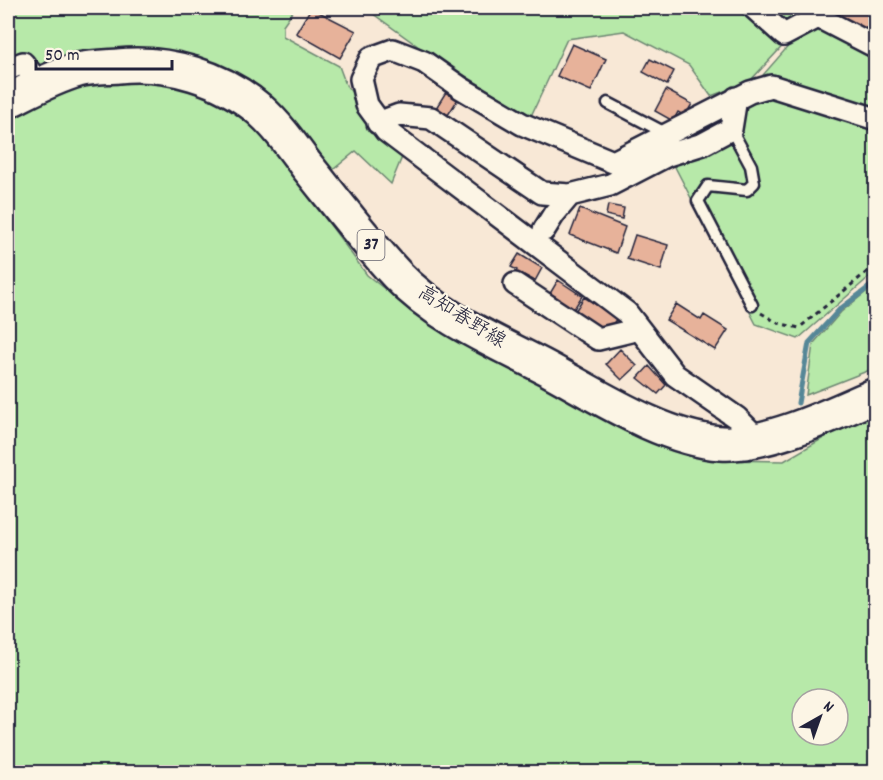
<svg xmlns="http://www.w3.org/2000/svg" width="883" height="780" viewBox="0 0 883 780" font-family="Dekko,'Klee One',sans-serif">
  <rect width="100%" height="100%" fill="#f8e8d6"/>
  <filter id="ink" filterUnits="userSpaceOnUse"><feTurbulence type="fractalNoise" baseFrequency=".0167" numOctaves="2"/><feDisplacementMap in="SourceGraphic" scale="12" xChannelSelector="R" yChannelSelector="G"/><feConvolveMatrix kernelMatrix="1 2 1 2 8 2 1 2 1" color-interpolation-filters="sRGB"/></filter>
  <g filter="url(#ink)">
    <path fill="#b7e9a9" stroke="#6c8672" stroke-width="1.5" fill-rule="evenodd" d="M 8,8 L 295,8 L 283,25 L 283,36 L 339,66 L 346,85 L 402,157 L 391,184 L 356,151 L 306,192 L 367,275 L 420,317 L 492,361 L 565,394 L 625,431 L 715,460 L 784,461 L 875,408 L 875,772 L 8,772 ZM 802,699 L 838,699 L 838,735 L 802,735 Z
      M 365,8 L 818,8 L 749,82 L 711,96 L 689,65 L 624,31 L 567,39 L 531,116 L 426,52 Z
      M 818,30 L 875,58 L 875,109 L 763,75 L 791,43 Z
      M 772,95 L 875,128 L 875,272 L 798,339 L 756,324 L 674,165 C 699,156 722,146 742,128 L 745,104 Z
      M 875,285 L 875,368 L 806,395 L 813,344 L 841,312 Z"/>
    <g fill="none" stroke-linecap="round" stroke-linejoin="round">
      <path stroke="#578797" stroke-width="5" d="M 798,403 L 809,343 L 840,309 L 876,282"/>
    </g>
    <path fill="#e7b29a" stroke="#22223b" stroke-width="1.5" d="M 311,8 L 356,31 L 340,58 L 296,33 Z
      M 841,8 L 861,8 L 876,19 L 875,36 L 836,17 Z
      M 572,44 L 606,59 L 591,91 L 557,76 Z
      M 650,59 L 674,71 L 667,85 L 643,72 Z
      M 666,90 L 692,104 L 685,116 L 678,112 L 673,121 L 655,111 Z
      M 446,92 L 458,99 L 448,115 L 436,108 Z
      M 608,205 L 624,208 L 622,219 L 606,215 Z
      M 580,209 L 625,227 L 616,253 L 570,235 Z
      M 635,235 L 668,245 L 661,270 L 627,259 Z
      M 519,254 L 542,268 L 535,281 L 524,275 L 521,280 L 514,275 L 517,270 L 511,267 Z
      M 558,280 L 582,296 L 572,312 L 548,297 Z
      M 584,297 L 617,318 L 606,334 L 574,313 Z
      M 676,304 L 701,320 L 704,315 L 728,330 L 715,350 L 666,320 Z
      M 620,349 L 637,366 L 622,380 L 606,364 Z
      M 649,366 L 666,385 L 658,394 L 638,378 Z"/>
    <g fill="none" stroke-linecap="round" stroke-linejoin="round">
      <g stroke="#22223b" stroke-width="15">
        <path id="lane" d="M 608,103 L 667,134
          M 731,129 L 751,166 L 754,183 L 747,190 L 708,186 L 698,201 L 752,305"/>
      </g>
      <g stroke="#22223b" stroke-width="26">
        <path id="street" d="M 754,8 L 784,35 L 818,17 L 876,47
          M 8,69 L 23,63 L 41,86
          M 378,123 L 399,115 L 431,118 L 542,193 L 570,195
          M 544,230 L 554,214 L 570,195 L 610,185 L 668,155 L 703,144 L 731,129 L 736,98
          M 515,284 L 598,339 L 639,329
          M 758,439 L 737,418 L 675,375 L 627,313 L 386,131 L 367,105 L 361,79 L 371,58 L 393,50 L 424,62 L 461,88 L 522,124 L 613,162 L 750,92 L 771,86 L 876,119"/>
      </g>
      <g stroke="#22223b" stroke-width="38">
        <path id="primary" d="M 8,101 C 30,90 53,77 78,70 C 90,67 105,67 118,66 C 168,61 222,77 260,110 C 278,126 292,146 306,165 C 336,202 365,241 397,275 C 438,318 497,342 548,369 C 598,396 664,439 721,443 C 767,446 833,414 876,395"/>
      </g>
      <path stroke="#22223b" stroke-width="3" stroke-dasharray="4.5 4.5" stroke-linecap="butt" d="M 761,313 L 778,323 L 799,328 L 874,266 L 876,256"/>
      <use href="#lane" stroke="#fcf5e5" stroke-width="10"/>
      <use href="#street" stroke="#fcf5e5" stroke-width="21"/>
      <use href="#primary" stroke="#fcf5e5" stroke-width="33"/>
    </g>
  </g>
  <g text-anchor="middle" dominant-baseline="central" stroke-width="4.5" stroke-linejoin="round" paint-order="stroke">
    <rect fill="#fcf5e5" stroke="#63616e" stroke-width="1.5" x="357.5" y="230" width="27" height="30" rx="4.5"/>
    <g font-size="18" font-weight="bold" fill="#22223b">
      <text x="371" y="245">37</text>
    </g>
    <g font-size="20" fill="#22223b" stroke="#fcf5e5">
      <text transform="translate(461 318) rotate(32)">高知春野線</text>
    </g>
  </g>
  <rect width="883" height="780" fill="none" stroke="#fcf5e5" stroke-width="30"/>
  <rect x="15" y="15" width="853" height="750" fill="none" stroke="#22223b" stroke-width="2" filter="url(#ink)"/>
  <g transform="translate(820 717) rotate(40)"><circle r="28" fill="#fcf5e5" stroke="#a5a1a1" stroke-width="1.5"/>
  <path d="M0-4.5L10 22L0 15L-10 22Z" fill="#22223b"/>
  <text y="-9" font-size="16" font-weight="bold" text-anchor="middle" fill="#22223b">N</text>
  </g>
  <path d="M36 60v9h136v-9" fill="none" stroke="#22223b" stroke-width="3"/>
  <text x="45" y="60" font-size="18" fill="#22223b" stroke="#fcf5e5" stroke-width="4.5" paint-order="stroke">50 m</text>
</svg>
